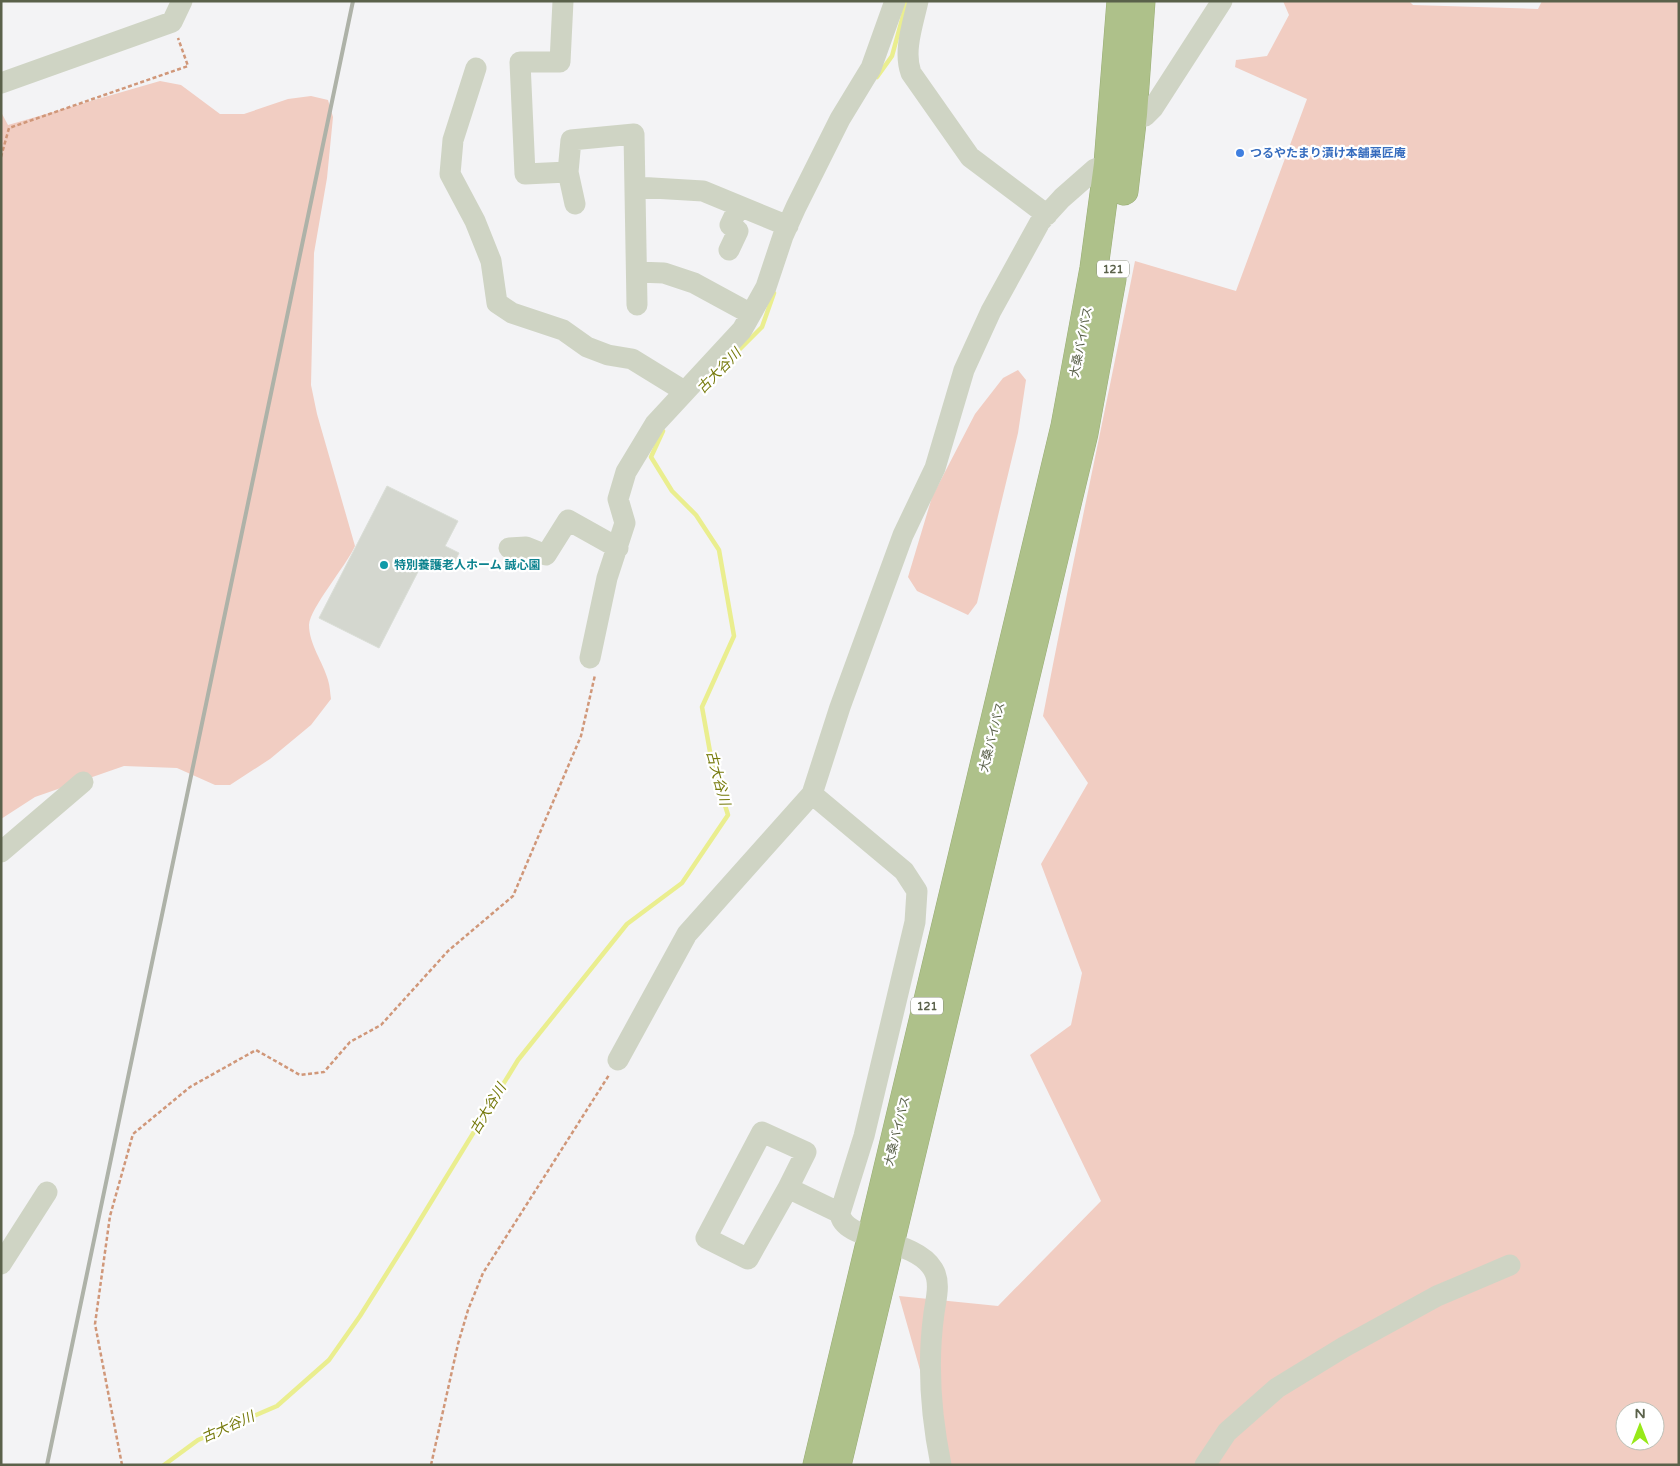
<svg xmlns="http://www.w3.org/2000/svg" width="1680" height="1466" viewBox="0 0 1680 1466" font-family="'Varela Round','Noto Sans JP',sans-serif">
  <rect width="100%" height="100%" fill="#f3f3f5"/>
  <path fill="#f1cdc2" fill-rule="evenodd" d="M 1283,1 L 1409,1 L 1413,5 L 1538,9 L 1542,1 L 1679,1 L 1679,1465 L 947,1465 L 899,1296 L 998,1306 L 1101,1201 L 1030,1055 L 1071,1025 L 1082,973 L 1041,864 L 1088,783 L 1043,716 C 1072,564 1105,413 1135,261 L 1236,291 L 1307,99 L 1235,67 L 1236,60 L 1267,56 L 1289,15 ZM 1625,1411 L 1655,1411 L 1655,1441 L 1625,1441 Z
    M 160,81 L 181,85 L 220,114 L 244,114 L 288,99 L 311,96 L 328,100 L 333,117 L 327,178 L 314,253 L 311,385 L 317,414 L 355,546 C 346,566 310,608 309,625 C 309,644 323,662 328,680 C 330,686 330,693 331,699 L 311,725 L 270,759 L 230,785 L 215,785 L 177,768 L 124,766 L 35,797 L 1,819 L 1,112 L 8,125 Z
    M 1018,370 L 1026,380 L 1018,433 L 977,603 L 968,615 L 917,591 L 908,577 L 932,497 L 975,414 L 1003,378 Z"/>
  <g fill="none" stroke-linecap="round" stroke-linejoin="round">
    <path stroke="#eaee8f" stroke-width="4.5" d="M 877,77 L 892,56 L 907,1
      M 721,368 L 762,327 L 774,293
      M 164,1465 L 198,1440 L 277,1406 L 329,1360 L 360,1316 L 409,1238 L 518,1060 L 627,924 L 682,883 L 728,815 L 712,763 L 702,707 L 734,636 L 719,550 L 696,515 L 672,491 L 651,457 L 663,431"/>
  </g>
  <path fill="#d4d7cf" stroke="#daded7" d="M 387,486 L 458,521 L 445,546 L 459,553 L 450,571 L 425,558 L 379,648 L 319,618 Z"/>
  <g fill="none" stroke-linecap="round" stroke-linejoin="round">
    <g stroke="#99ad75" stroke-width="29">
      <path id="highway" d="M 1124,191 L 1133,114 L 1141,1
        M 817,1465 L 1065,426 L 1094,268 L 1108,164 L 1121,1
        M 837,1465 L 1084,433 L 1112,279"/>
    </g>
    <path stroke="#d09779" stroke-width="2.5" stroke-dasharray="4 2.5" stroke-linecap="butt" d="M 1,157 L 9,128 L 188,66 L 178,38
      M 122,1465 L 95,1324 L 110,1216 L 133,1134 L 190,1087 L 256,1050 L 300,1075 L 324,1072 L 350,1042 L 381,1025 L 448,951 L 513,896 L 581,736 L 595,675
      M 431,1465 L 458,1344 L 468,1310 L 483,1273 L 609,1075"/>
    <path stroke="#cfd4c4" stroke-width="21" d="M 563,1 L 560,62 L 520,62 L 525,174 L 568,172
      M 918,1 C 913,24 903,51 911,73 L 970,157 L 1047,215
      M 476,68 L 453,140 L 450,174 L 475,221 L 491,261 L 497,303 L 512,313 L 563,330 L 587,347 L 608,355 L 632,359 L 684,391
      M 1,83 L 172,22 L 182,1
      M 1133,114 L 1145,116 L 1153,108 L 1222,1
      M 636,187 L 703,191 L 788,226
      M 575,204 L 568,172 L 571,140 L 634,134 L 637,305
      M 729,250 L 738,231 L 730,225 L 739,206
      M 637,272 L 664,273 L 694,283 L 751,314
      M 509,548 L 526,547 L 546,555 L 568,520 L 618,548
      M 590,658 L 607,578 L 625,523 L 618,499 L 626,472 L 655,424 L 742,330 L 766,287 L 783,236 L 796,207 L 840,119 L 871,68 L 895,1
      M 812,794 L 904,871 L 917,891 L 915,922 L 864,1136 L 840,1213 C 842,1242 914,1237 933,1269 C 941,1282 936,1299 934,1313 C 927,1363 931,1416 941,1465
      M 1,852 L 83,782
      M 618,1060 L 687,934 L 812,794 L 840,707 L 903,535 L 935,468 L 964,370 L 991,311 L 1040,222 L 1062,198 L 1095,169 L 1108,164 L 1119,165
      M 788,1188 L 748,1259 L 706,1238 L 762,1132 L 806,1152 L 788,1188 L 840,1213
      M 1,1264 L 47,1192
      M 1205,1465 L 1227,1432 L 1277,1388 L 1344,1347 L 1437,1296 L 1510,1265"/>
    <use href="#highway" stroke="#aec18a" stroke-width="28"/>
    <path stroke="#aeb2a8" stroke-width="4" d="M 47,1465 L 353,1"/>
  </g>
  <circle fill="#3f7fe0" stroke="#fff" stroke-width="2" cx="1240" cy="153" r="5"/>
  <circle fill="#0f9aa8" stroke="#fff" stroke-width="2" cx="384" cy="565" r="5"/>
  <g text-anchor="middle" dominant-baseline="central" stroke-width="4.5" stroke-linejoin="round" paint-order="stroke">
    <g fill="#fff" stroke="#8c9080" stroke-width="1">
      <rect x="1097" y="260.5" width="32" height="17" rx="4"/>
      <rect x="911" y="997.5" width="32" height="17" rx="4"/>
    </g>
    <g font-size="11" font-weight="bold" fill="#5a614a">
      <text x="1113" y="269">121</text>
      <text x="927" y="1006">121</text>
    </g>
    <g font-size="12" font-weight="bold" fill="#366cbe" stroke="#fff" text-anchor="start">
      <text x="1250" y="153">つるやたまり漬け本舗菓匠庵</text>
    </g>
    <g font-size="12" fill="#5a614a" stroke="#fff">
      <text transform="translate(1081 342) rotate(-79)">大桑バイパス</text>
      <text transform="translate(992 737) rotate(-76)">大桑バイパス</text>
      <text transform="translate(897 1131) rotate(-76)">大桑バイパス</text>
    </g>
    <g font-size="12" font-weight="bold" fill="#0d838f" stroke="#fff" text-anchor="start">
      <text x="394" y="565">特別養護老人ホーム 誠心園</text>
    </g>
    <g font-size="14" font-style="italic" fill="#767a0c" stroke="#fff">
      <text transform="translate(719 371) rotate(-46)">古大谷川</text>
      <text transform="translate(718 778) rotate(75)">古大谷川</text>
      <text transform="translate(488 1109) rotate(-59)">古大谷川</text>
      <text transform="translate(228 1427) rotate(-24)">古大谷川</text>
    </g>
  </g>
  <rect width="1680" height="1466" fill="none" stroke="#5a614a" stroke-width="5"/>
  <g transform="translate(1640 1426)"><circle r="24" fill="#ffffff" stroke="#bdc0b7"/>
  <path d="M0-4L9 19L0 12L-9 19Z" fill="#97e919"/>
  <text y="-8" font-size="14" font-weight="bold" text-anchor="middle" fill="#5a614a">N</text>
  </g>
</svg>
